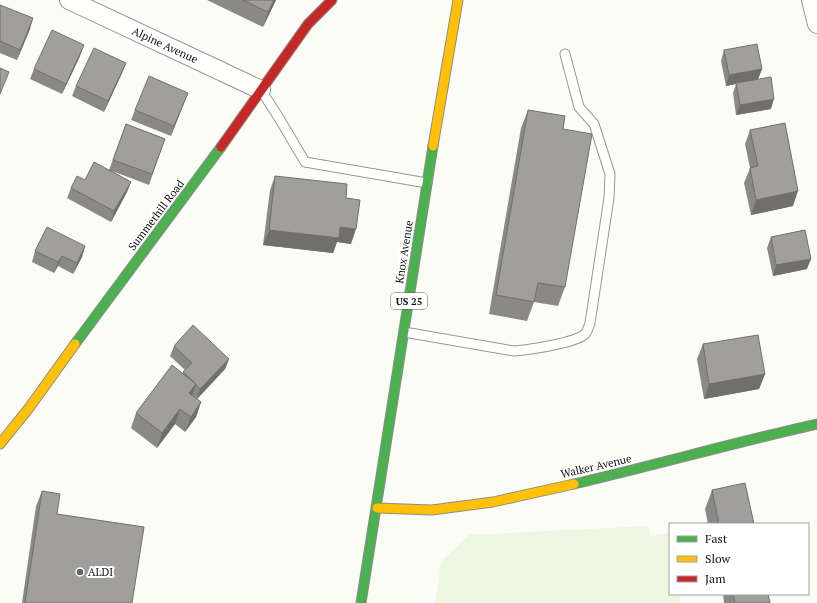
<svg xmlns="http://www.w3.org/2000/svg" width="817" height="603" viewBox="0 0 817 603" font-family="'PT Serif',serif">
  <rect width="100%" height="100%" fill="#fcfcf6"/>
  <path fill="#ecf6e0" d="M 648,526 L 651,536 L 670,533 L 670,594 L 679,594 L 681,603 L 435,603 L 441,562 L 469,535 Z"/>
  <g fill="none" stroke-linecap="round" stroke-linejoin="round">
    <g stroke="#969694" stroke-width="11">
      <path id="lane" d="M 261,90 L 279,118 L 305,162 L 427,183
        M 404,332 L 514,351 C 527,350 576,343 585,334 C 587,332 589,326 590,323 L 609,198 L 610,174 L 594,124 L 579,107 L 565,54"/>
    </g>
    <g stroke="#969694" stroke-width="20">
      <path id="street" d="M 69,0 L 261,90
        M 811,0 L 817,24"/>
    </g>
    <g stroke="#8d8d8a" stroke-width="11">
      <path id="fast" d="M 75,344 L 221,147
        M 574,484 C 656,465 736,442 817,424
        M 361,603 L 433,146"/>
    </g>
    <g stroke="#8d8d8a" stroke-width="11">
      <path id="slow" d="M 433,146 L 458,0
        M 0,444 L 29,408 L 75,344
        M 377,508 L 432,510 L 493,502 L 574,484"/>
    </g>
    <g stroke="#8d8d8a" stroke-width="11">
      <path id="jam" d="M 221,147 L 308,24 L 332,0"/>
    </g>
    <use href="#lane" stroke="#fffffe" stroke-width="9"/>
    <use href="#street" stroke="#fffffe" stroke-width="18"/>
    <use href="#fast" stroke="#4caf50" stroke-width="9"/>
    <use href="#slow" stroke="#ffc107" stroke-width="9"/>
    <use href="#jam" stroke="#c62828" stroke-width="9"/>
  </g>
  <path fill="#8a8985" d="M 207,0 L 276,0 L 263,27 Z
    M 0,5 L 30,29 L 17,60 L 0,53 Z
    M 724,50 L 762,69 L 758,79 L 771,109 L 736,115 L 733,93 L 736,84 L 726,86 L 721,61 Z
    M 80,56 L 62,94 L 30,79 L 34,69 Z
    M 126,63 L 122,73 L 104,112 L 72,96 L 76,86 Z
    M 184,103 L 171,136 L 131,120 L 135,110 Z
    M 528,110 L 563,129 L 565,287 L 558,306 L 534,302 L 527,321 L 489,314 L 521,128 Z
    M 126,124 L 165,139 L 149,185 L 112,171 L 131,182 L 127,192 L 111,222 L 67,198 L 71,188 L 85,180 L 109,170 Z
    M 750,130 L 793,206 L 751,215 L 744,183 L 750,168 L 745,144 Z
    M 275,176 L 346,198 L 351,244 L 337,242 L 333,253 L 263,245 L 270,190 Z
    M 771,237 L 807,269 L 773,276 L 767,248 Z
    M 85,246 L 82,257 L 73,274 L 58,266 L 54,273 L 32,262 L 35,251 Z
    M 703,344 L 765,374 L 759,389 L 704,399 L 697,359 Z
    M 174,346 L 229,359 L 225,369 L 197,399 L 201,402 L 196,417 L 185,432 L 175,424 L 157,448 L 131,428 L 136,413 L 183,373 L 185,370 L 170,356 Z
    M 712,490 L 754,524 L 708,524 L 705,509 Z
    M 42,491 L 57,514 L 132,603 L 22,603 L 36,506 Z
    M 723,594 L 768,594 L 770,603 L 724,603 Z"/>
  <path fill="#706f6c" d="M 274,0 L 276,0 L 263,27 L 268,12 Z
    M 33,18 L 30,29 L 17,60 L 20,50 Z
    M 84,45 L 80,56 L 62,94 L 66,84 Z
    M 126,63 L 122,73 L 104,112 L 108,101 Z
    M 762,69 L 758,79 L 726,86 L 729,75 Z
    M 188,93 L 184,103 L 171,136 L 174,126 Z
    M 774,99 L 771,109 L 736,115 L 740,105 Z
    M 131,182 L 127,192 L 111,222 L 114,211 Z
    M 798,191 L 793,206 L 751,215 L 756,200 Z
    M 340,227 L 356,229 L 351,244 L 337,242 L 333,253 L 263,245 L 269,230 Z
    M 85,246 L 82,257 L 73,274 L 77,263 Z
    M 62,256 L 58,266 L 54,273 L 58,262 Z
    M 811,259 L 807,269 L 773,276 L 776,265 Z
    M 229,359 L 225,369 L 197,399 L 200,389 Z
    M 765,374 L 759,389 L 704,399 L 709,384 Z
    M 196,384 L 191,399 L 189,393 Z
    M 201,402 L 196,417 L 185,432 L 191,417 Z
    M 180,409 L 175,424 L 157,448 L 162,433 Z"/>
  <path fill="#a09f9b" stroke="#706f6c" d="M 243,0 L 274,0 L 268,12 Z
    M 0,5 L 33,18 L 20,50 L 0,41 Z
    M 52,30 L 84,45 L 66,84 L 34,69 Z
    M 757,44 L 762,69 L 729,75 L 724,50 Z
    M 94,48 L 126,63 L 108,101 L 76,86 Z
    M 0,68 L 9,72 L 0,94 Z
    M 149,76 L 188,93 L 174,126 L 135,110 Z
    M 771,77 L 774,99 L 740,105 L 736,83 Z
    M 528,110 L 565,116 L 563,129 L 592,134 L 565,287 L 538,283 L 534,302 L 496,295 Z
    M 785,123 L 798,191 L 756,200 L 750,168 L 758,166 L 750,130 Z
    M 126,124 L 165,139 L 152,174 L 113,160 Z
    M 94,162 L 131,182 L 114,211 L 71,188 L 77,176 L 85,180 Z
    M 275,176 L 347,184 L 346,198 L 360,200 L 356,229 L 340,227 L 339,238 L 269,230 Z
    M 47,227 L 85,246 L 77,263 L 62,256 L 58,262 L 35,251 Z
    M 805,230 L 811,259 L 776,265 L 771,237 Z
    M 193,325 L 229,359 L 200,389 L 196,385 L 196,384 L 183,372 L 192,363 L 174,346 Z
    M 758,335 L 765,374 L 709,384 L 703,344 Z
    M 172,365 L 196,384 L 189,393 L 201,402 L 191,417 L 180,409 L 162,433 L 136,413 Z
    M 745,483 L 754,524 L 719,524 L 712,490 Z
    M 42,491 L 60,494 L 57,514 L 144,527 L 132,603 L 25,603 Z
    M 733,594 L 768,594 L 770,603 L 735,603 Z"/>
  <circle fill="#636360" stroke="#fff" stroke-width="1.5" cx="80" cy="572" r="4"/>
  <g text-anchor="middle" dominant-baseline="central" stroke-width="4" stroke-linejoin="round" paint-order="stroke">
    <rect fill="#fff" stroke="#585858" stroke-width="1" x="391" y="293" width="36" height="16" rx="3"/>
    <g font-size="10" font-weight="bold" fill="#101010">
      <text x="409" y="301">US 25</text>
    </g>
    <g font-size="11" fill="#101010" stroke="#fff">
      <text transform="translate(165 45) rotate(25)">Alpine Avenue</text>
      <text transform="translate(156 215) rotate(-53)">Summerhill Road</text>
      <text transform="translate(404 252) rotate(-81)">Knox Avenue</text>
      <text transform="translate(596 466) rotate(-13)">Walker Avenue</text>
    </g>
    <g font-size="11" fill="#101010" stroke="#fff" text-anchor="start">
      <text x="88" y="572">ALDI</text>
    </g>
  </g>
  <rect x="669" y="523" width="140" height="72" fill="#ffffff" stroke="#9f9f9f"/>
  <rect x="677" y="536" width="20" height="6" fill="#4caf50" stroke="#9f9f9f"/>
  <text x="705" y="543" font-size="12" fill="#101010">Fast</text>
  <rect x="677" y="556" width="20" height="6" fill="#ffc107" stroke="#9f9f9f"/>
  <text x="705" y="563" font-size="12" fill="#101010">Slow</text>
  <rect x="677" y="576" width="20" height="6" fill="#c62828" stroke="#9f9f9f"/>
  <text x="705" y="583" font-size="12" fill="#101010">Jam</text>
</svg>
